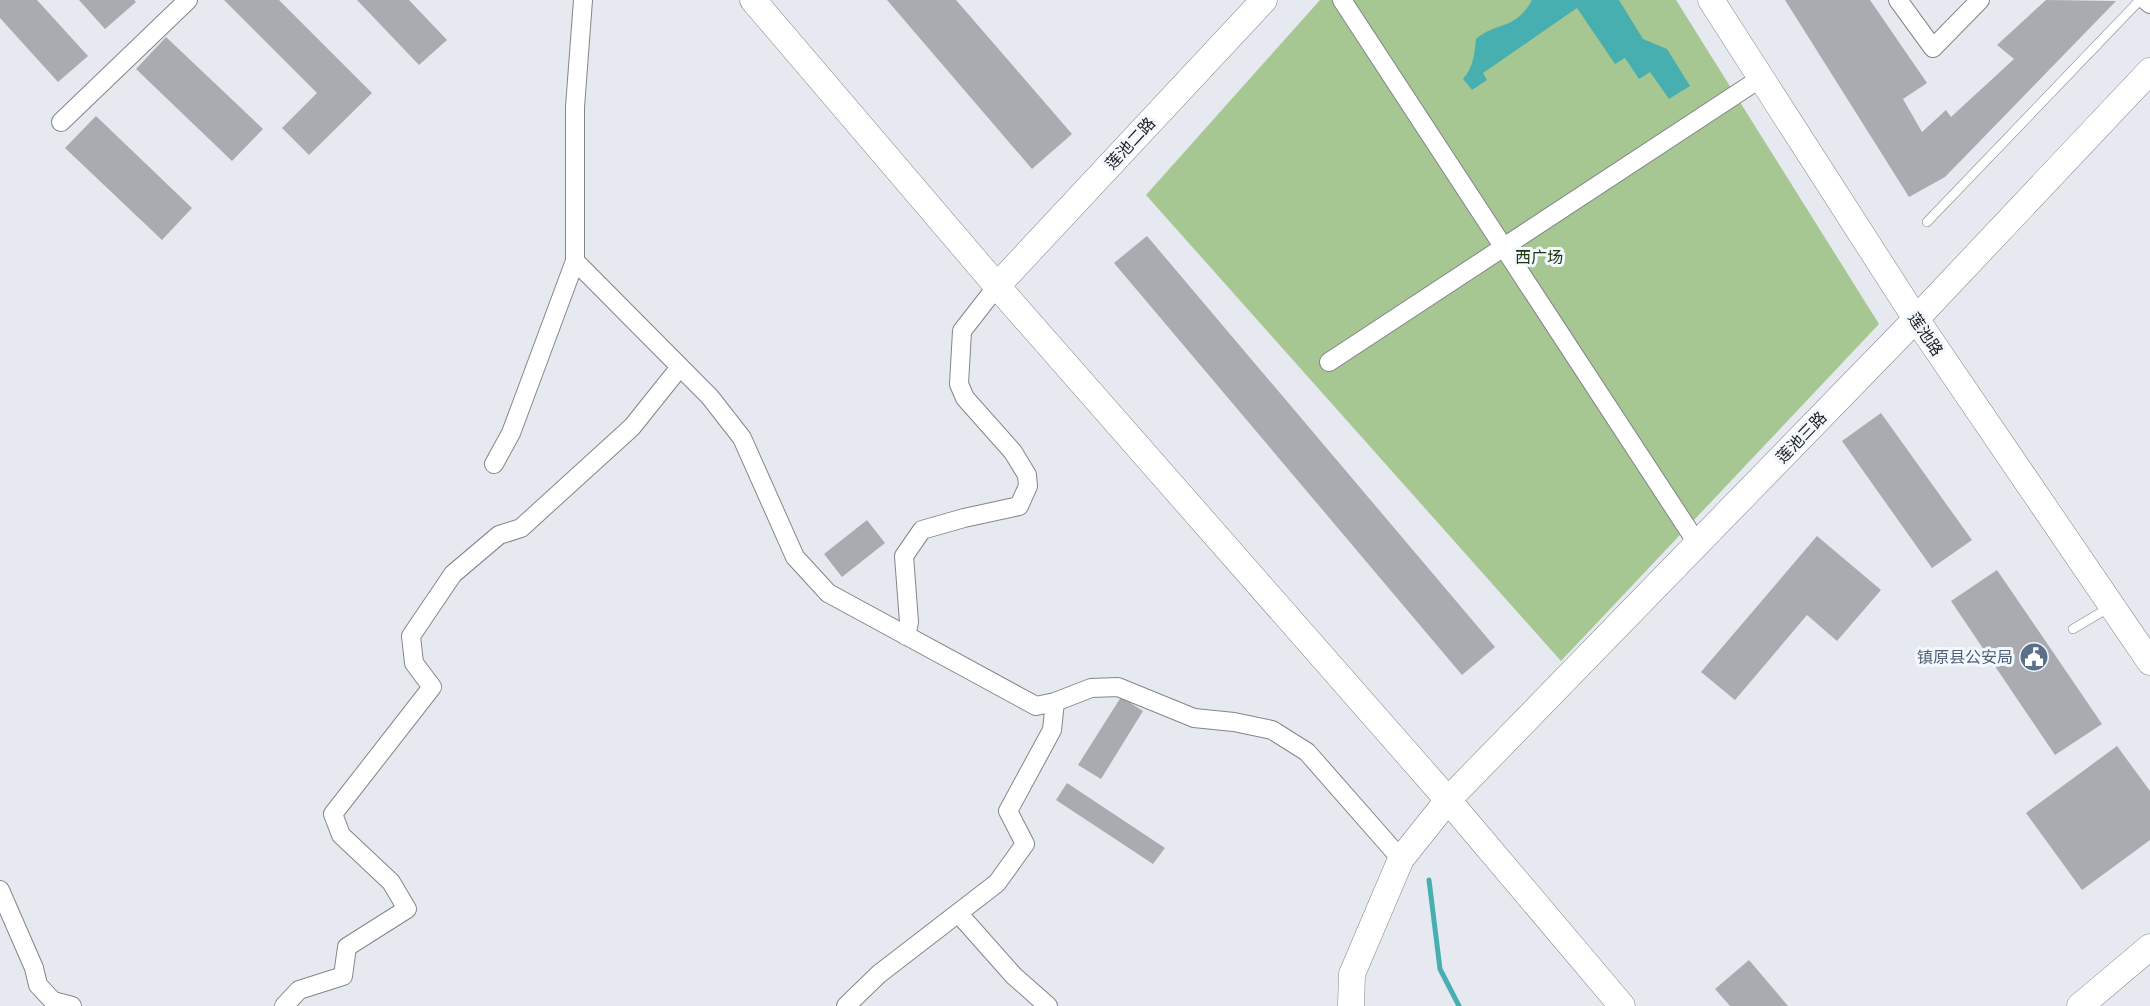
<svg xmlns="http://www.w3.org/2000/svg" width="2150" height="1006" viewBox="0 0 2150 1006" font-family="'Titillium Web','Noto Sans SC',sans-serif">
  <rect width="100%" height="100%" fill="#e6eaf0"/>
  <path fill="#a6c791" d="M 1320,0 L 1676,0 L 1879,324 L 1561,661 L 1146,195 Z"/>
  <path fill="#48afb1" d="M 1532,0 L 1619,0 L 1643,39 L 1667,49 L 1690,86 L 1669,99 L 1650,72 L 1639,79 L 1625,58 L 1615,64 L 1577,8 L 1483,73 L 1487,80 L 1472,90 L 1463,79 C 1474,66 1474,55 1476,39 C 1497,21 1515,31 1532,0 Z"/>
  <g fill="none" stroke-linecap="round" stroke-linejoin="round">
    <path stroke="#48afb1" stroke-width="5" d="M 1429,880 L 1440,969 L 1459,1006"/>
  </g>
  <path fill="#aaaab1" d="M 0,0 L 37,0 L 88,56 L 58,82 L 0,18 Z
    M 79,0 L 134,0 L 136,2 L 105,29 Z
    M 224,0 L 279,0 L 372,93 L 309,155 L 282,128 L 317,93 Z
    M 357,0 L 409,0 L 447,40 L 419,65 Z
    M 887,0 L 956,0 L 1072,134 L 1032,169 Z
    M 1785,0 L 1870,0 L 1927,83 L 1903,99 L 1922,132 L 1946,110 L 1951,117 L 2014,59 L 1997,45 L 2046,0 L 2116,1 L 1945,177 L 1909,197 Z
    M 166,37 L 263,129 L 232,161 L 136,69 Z
    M 96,116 L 192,208 L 162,240 L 65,148 Z
    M 1147,236 L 1495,647 L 1462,675 L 1114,263 Z
    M 1881,413 L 1972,540 L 1932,568 L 1842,441 Z
    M 867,520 L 885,543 L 842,577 L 824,554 Z
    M 1817,536 L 1881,590 L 1837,641 L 1807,615 L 1735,700 L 1701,672 Z
    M 1997,570 L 2102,724 L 2055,755 L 1951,601 Z
    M 1121,697 L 1143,711 L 1101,779 L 1078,765 Z
    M 2117,746 L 2150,791 L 2150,840 L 2082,890 L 2026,813 Z
    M 1067,783 L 1165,848 L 1153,864 L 1056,800 Z
    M 1749,960 L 1788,1006 L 1730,1006 L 1715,989 Z"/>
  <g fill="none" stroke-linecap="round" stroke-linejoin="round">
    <g stroke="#82868b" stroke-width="10">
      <path id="lane" d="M 1927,222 L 2140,0
        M 2073,629 L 2110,607"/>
    </g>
    <g stroke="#82868b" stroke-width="20">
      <path id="street" d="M 1342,0 L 1697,543
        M 1898,0 L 1933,48 L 1980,0
        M 2145,0 L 2150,4
        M 61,122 L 188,0
        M 575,261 L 710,397 L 742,438 L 795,557 L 828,593 L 1036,706 L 1055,702 L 1091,688 L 1118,687 L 1194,718 L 1234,722 L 1272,730 L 1307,752 L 1401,859
        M 1329,362 L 1761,78
        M 494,464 L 511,433 L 575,261 L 575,107 L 583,0
        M 906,636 L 909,622 L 904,556 L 922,530 L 964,518 L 1019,506 L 1028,486 L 1027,475 L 1013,452 L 965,398 L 959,384 L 962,331 L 997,286
        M 0,890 L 34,968 L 38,985 L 53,1001 L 72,1006
        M 958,913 L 1014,976 L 1048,1006
        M 284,1006 L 299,990 L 343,976 L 347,947 L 407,909 L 391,882 L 341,835 L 333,814 L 432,687 L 414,663 L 411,636 L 453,574 L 499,535 L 521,528 L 632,427 L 680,367
        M 846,1006 L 879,974 L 997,883 L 1025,844 L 1008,811 L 1052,730 L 1055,702"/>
    </g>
    <g stroke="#82868b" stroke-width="27">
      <path id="secondary" d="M 753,0 L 997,286 L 1448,800 L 1622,1006
        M 1711,0 L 1916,319 L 2150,662
        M 997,286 L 1264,0
        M 1351,1006 L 1352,974 L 1401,859 L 1448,800 L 1916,319 L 2150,71
        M 2080,1006 L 2150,947"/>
    </g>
    <use href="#lane" stroke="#fff" stroke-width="9"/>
    <use href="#street" stroke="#fff" stroke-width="18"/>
    <use href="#secondary" stroke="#fff" stroke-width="26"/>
  </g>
  <defs>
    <g id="civic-disc" transform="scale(1.5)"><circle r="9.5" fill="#5c6f8a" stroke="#f3f8fe"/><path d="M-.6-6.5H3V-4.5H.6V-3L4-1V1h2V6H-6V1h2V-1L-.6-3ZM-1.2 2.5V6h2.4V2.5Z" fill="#fff"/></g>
  </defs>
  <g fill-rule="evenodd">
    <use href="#civic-disc" x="2034" y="657"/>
  </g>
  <g text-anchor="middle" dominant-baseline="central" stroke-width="6" stroke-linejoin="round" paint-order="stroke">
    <g font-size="16" fill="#1e1f22" stroke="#f3f8fe">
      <text transform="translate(1130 143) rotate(-47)">莲池二路</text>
      <text transform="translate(1926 334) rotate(56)">莲池路</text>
      <text transform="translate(1801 437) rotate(-46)">莲池三路</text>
    </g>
    <g font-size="16" fill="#1e3609" stroke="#f3f8fe">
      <text x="1539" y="257">西广场</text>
    </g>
    <g font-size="16" fill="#4e5e75" stroke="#f3f8fe" text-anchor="end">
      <text x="2013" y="657">镇原县公安局</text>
    </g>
  </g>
</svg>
